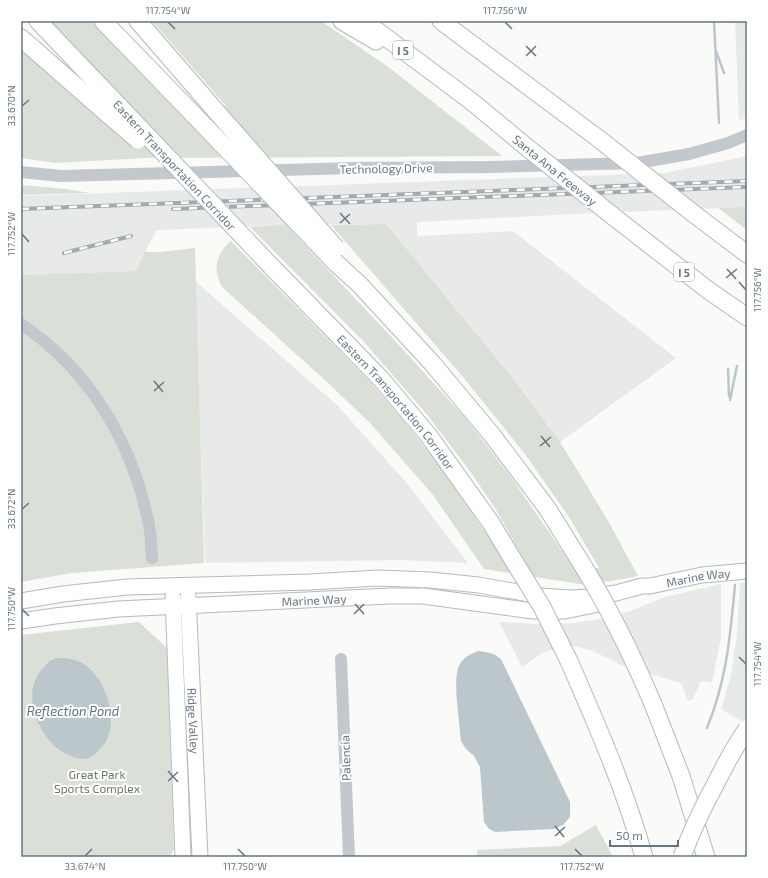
<svg xmlns="http://www.w3.org/2000/svg" width="768" height="878" viewBox="0 0 768 878" font-family="'Exo 2',sans-serif">
  <rect width="100%" height="100%" fill="#fafaf8"/>
  <path fill="#e8e9e9" d="M 735,21 L 747,21 L 747,117 L 739,121 Z
    M 747,156 L 747,207 L 575,214 L 417,222 L 417,236 L 513,231 L 676,358 L 560,442 L 511,376 L 386,224 L 286,225 L 159,230 L 156,231 L 136,271 L 21,275 L 21,196 L 665,173 Z
    M 195,281 L 337,405 L 405,481 L 468,563 L 402,560 L 205,563 Z
    M 740,583 L 747,583 L 747,724 L 738,719 L 721,709 L 731,676 L 737,632 Z
    M 721,584 L 721,637 L 712,683 L 701,681 L 693,699 L 688,701 L 681,683 L 623,666 L 593,651 L 570,645 L 544,652 L 522,667 L 499,622 L 536,624 L 574,623 L 600,619 L 630,611 L 665,597 Z"/>
  <path fill="#dadfd7" d="M 49,21 L 91,21 L 176,110 L 186,118 L 226,106 L 152,21 L 321,21 L 387,66 L 502,156 L 146,158 L 56,163 L 21,158 L 21,48 L 142,118 L 136,110 Z
    M 21,185 L 66,189 L 90,193 L 21,195 Z
    M 747,207 L 747,230 L 718,208 Z
    M 386,224 L 511,376 L 560,442 L 607,519 L 638,576 L 612,581 L 580,584 L 484,569 L 433,495 L 370,423 L 327,382 L 222,287 C 212,269 216,254 231,241 L 371,383 L 403,420 L 438,464 L 503,558 L 523,558 L 495,508 L 469,470 L 429,417 L 365,343 L 250,227 L 286,225 L 398,344 L 467,420 L 513,480 L 573,567 L 599,568 L 571,520 L 525,454 L 463,377 L 331,225 Z
    M 195,248 L 204,563 L 72,573 L 21,582 L 21,275 L 136,271 L 145,252 L 161,252 Z
    M 139,622 L 167,648 L 174,849 L 170,857 L 21,857 L 21,635 Z
    M 596,825 L 613,857 L 477,857 L 477,850 L 560,846 Z"/>
  <path fill="#bbc7cb" d="M 478,651 C 487,652 494,653 501,659 L 570,802 L 570,817 L 563,825 L 554,829 L 495,832 L 489,829 L 484,822 L 480,767 L 474,756 L 466,749 L 461,741 L 460,733 C 459,717 452,675 460,664 C 464,657 471,654 478,651 Z
    M 64,658 C 71,659 79,660 85,665 C 108,681 123,730 98,751 C 96,753 92,757 88,758 C 83,760 76,758 71,756 C 40,745 18,693 43,668 C 46,665 49,661 52,660 C 56,658 61,658 64,658 Z"/>
  <g fill="none" stroke-linecap="round" stroke-linejoin="round">
    <path stroke="#bbc7cb" stroke-width="2.5" d="M 714,21 L 719,123
      M 716,51 L 724,73
      M 728,369 L 729,396
      M 730,400 L 737,366
      M 707,728 C 727,679 730,637 735,585"/>
    <g stroke="#b5babe" stroke-width="17">
      <g id="major">
        <path id="s1" d="M 188,596 L 200,857"/>
        <path d="M 173,597 L 183,857"/>
        <path id="s2" d="M 21,601 L 63,594 L 127,587 L 310,582 L 378,578 L 430,580 L 479,585 L 540,596 L 570,598 L 592,597 L 616,593 L 642,586 L 650,586 L 702,575 L 747,571"/>
        <path id="s3" d="M 21,621 L 55,616 L 118,609 L 390,596 L 423,596 L 533,611 L 565,611 L 599,604"/>
      </g>
    </g>
    <g stroke="#b4b9bd" stroke-width="19">
      <g id="highway">
        <path d="M 38,21 L 121,108"/>
        <path d="M 103,21 L 194,115"/>
        <path d="M 138,21 L 215,110"/>
        <path d="M 342,21 L 376,41"/>
        <path d="M 364,21 L 471,101 L 529,149"/>
        <path d="M 441,21 L 599,139"/>
        <path d="M 21,38 L 110,116"/>
        <path d="M 694,214 L 747,254"/>
        <path d="M 614,217 L 708,290 L 747,317"/>
        <path d="M 335,262 L 360,285 L 432,363 L 492,435 L 547,508 L 585,569"/>
        <path id="s4" d="M 271,266 L 381,379 L 429,436 L 491,523 L 512,558"/>
        <path d="M 569,661 C 597,725 625,789 644,857"/>
        <path d="M 653,704 L 681,776 L 706,857"/>
      </g>
    </g>
    <path stroke="#c3c8cc" stroke-width="12" d="M 21,172 L 61,176 L 354,168 L 490,167 L 637,163 L 689,154 L 728,143 L 747,135
      M 21,324 C 87,368 130,438 147,516 C 151,529 151,544 152,558
      M 341,659 L 349,857"/>
    <use href="#major" stroke="#fff" stroke-width="15"/>
    <use href="#highway" stroke="#fff" stroke-width="17"/>
    <g stroke="#a2aab0" stroke-width="4">
      <path id="rail" d="M 21,209 L 747,181
        M 173,209 L 747,187
        M 64,253 L 131,236"/>
    </g>
    <use href="#rail" stroke="#fff" stroke-width="2.5" stroke-dasharray="8" stroke-linecap="butt"/>
    <g stroke="#b4b9bd" stroke-width="19" stroke-linecap="butt">
      <path id="highway-bridge" d="M 121,108 L 271,266
        M 215,110 L 336,248
        M 194,115 L 335,262
        M 110,116 L 138,140
        M 599,139 L 694,214
        M 529,149 L 614,217
        M 512,558 L 542,607 L 569,661
        M 585,569 C 611,612 633,657 653,704
        M 682,857 C 691,832 703,807 716,783 C 725,765 735,746 747,729"/>
    </g>
    <use href="#highway-bridge" stroke="#fff" stroke-width="17"/>
  </g>
  <path fill="none" stroke="#657683" stroke-width="1.5" d="M 168,22 L 175,29M 505,22 L 512,29M 526,46 L 536,56M 526,56 L 536,46M 22,106 L 29,100M 340,213 L 350,224M 340,223 L 350,214M 22,234 L 29,242M 727,269 L 736,279M 726,278 L 737,269M 739,282 L 746,290M 154,381 L 163,392M 154,391 L 164,382M 541,436 L 550,447M 540,446 L 551,437M 22,509 L 29,503M 355,604 L 364,614M 22,609 L 29,616M 354,614 L 364,604M 739,657 L 746,664M 168,771 L 178,782M 168,781 L 178,772M 555,826 L 564,837M 555,836 L 565,827M 238,849 L 245,856M 575,849 L 582,856M 85,856 L 92,849"/>
  <g text-anchor="middle" dominant-baseline="central" stroke-width="4" stroke-linejoin="round" paint-order="stroke">
    <g fill="#fff" stroke="#939fa8" stroke-width="1">
      <rect x="393" y="41" width="20" height="18" rx="3"/>
      <rect x="674" y="263" width="20" height="18" rx="3"/>
    </g>
    <g font-size="11" font-weight="bold" fill="#657683">
      <text x="403" y="50">I 5</text>
      <text x="684" y="272">I 5</text>
    </g>
    <g font-size="12" fill="#657683" stroke="#fff">
      <text transform="translate(175 165) rotate(47)">Eastern Transportation Corridor</text>
      <text transform="translate(386 168) rotate(-1)">Technology Drive</text>
      <text transform="translate(555 170) rotate(39)">Santa Ana Freeway</text>
      <text stroke="none"><textPath href="#s4" startOffset="185">Eastern Transportation Corridor</textPath></text>
      <text stroke="none"><textPath href="#s2" startOffset="682">Marine Way</textPath></text>
      <text stroke="none"><textPath href="#s3" startOffset="294">Marine Way</textPath></text>
      <text stroke="none"><textPath href="#s1" startOffset="125">Ridge Valley</textPath></text>
      <text transform="translate(345 758) rotate(-92)">Palencia</text>
    </g>
    <g font-size="12" fill="#687a64" stroke="#fff">
      <text x="97" y="774">Great Park<tspan x="97" dy="14">Sports Complex</tspan></text>
    </g>
    <g font-size="13" font-style="italic" fill="#60757c" stroke="#fff">
      <text x="73" y="711">Reflection Pond</text>
    </g>
  </g>
  <rect width="768" height="878" fill="none" stroke="#ffffff" stroke-width="44"/>
  <path d="M610 840v6h68v-6" fill="none" stroke="#657683" stroke-width="2"/>
  <text x="616" y="840" font-size="12" fill="#657683" stroke="#ffffff" stroke-width="3" paint-order="stroke">50 m</text>
  <rect x="22" y="22" width="724" height="834" fill="none" stroke="#657683" stroke-width="1.5"/>
  <g font-size="10" text-anchor="middle" fill="#657683">
    <text x="168" y="14">117.754°W</text>
    <text x="505" y="14">117.756°W</text>
    <text transform="translate(11 106) rotate(-90)" y="4">33.670°N</text>
    <text transform="translate(11 234) rotate(-90)" y="4">117.752°W</text>
    <text transform="translate(757 290) rotate(-90)" y="4">117.756°W</text>
    <text transform="translate(11 509) rotate(-90)" y="4">33.672°N</text>
    <text transform="translate(11 609) rotate(-90)" y="4">117.750°W</text>
    <text transform="translate(757 664) rotate(-90)" y="4">117.754°W</text>
    <text x="85" y="870">33.674°N</text>
    <text x="245" y="870">117.750°W</text>
    <text x="582" y="870">117.752°W</text>
  </g>
</svg>
